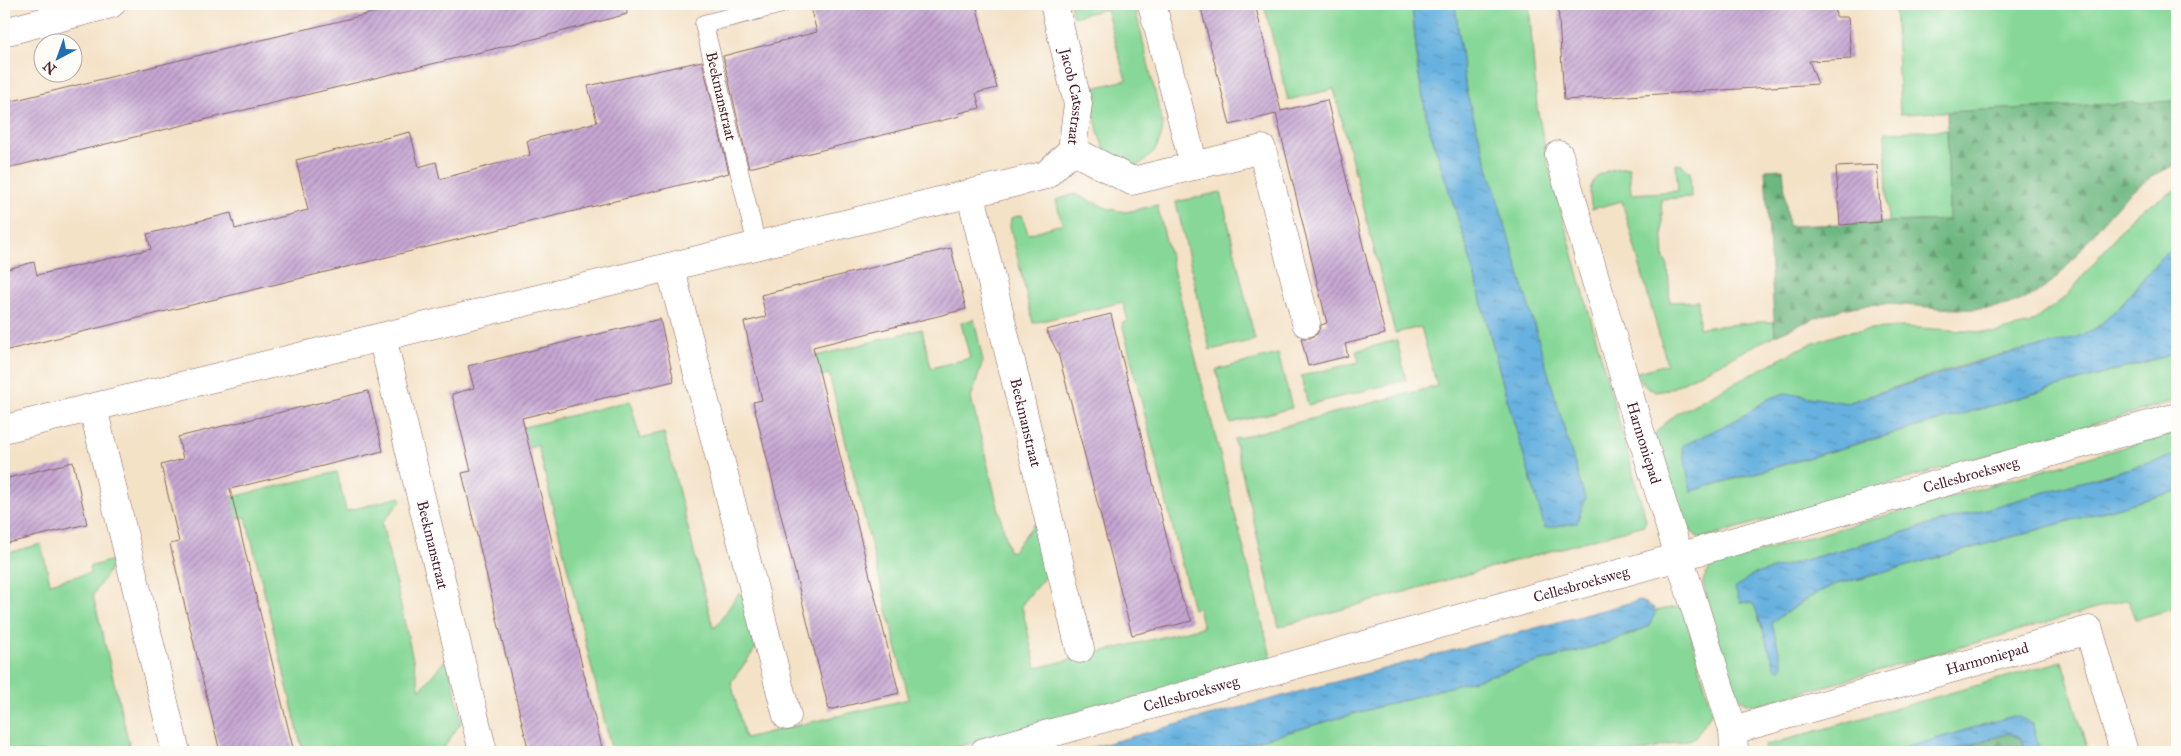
<svg xmlns="http://www.w3.org/2000/svg" width="2181" height="756" viewBox="0 0 2181 756" font-family="'IM FELL Great Primer',serif">
  <defs>
    <pattern id="forest-firs" width="22" height="20" patternUnits="userSpaceOnUse" patternTransform="scale(1.25)"><rect width="22" height="20" fill="#6db880"/><path d="M5 1l3.5 6h-7zM16 11l3.5 6h-7z" fill="#5c9569"/></pattern>
    <pattern id="water-ripples" width="26" height="14" patternUnits="userSpaceOnUse" patternTransform="scale(1.25)"><rect width="26" height="14" fill="#66b1df"/><path d="M2 4q2-2 4 0t4 0M15 11q2-2 4 0t4 0" fill="none" stroke="#568fb5"/></pattern>
    <pattern id="building-hatch" width="6" height="6" patternUnits="userSpaceOnUse" patternTransform="scale(1.25)"><rect width="6" height="6" fill="#c6a7d3"/><path d="M-1 1l2-2M0 6l6-6M5 7l2-2" fill="none" stroke="#a387ab"/></pattern>
  </defs>
  <rect width="100%" height="100%" fill="#fdfcf7"/>
  <filter id="ink" filterUnits="userSpaceOnUse"><feTurbulence type="fractalNoise" baseFrequency=".02" numOctaves="2"/><feDisplacementMap in="SourceGraphic" scale="10" xChannelSelector="R" yChannelSelector="G"/><feConvolveMatrix kernelMatrix="1 2 1 2 8 2 1 2 1" color-interpolation-filters="sRGB"/></filter>
  <filter id="wash" filterUnits="userSpaceOnUse"><feTurbulence type="fractalNoise" baseFrequency=".0096" numOctaves="4" result="noise"/><feDisplacementMap in="SourceGraphic" scale="20" xChannelSelector="R" yChannelSelector="G"/><feGaussianBlur stdDeviation="1.12" result="paint"/><feColorMatrix in="noise" values="0 0 0 0 0 0 0 0 0 0 0 0 0 0 0 0 0 1.4 0 .05"/><feComposite in="paint" operator="in"/></filter>
  <g filter="url(#wash)">
    <rect width="100%" height="100%" fill="#f4e2c7"/>
    <path fill="#87d898" stroke="#687c62" d="M 1070,4 L 1134,4 L 1163,126 C 1161,146 1152,158 1134,167 C 1127,164 1119,161 1112,158 C 1097,148 1094,106 1090,89 L 1126,80 L 1106,9 L 1073,17 Z
      M 1264,4 L 1412,4 L 1418,70 L 1428,124 L 1467,247 L 1507,399 L 1546,528 L 1466,91 L 1455,4 L 1529,4 L 1537,107 L 1549,167 L 1646,520 L 1644,525 L 1279,627 L 1234,439 L 1437,386 L 1421,327 L 1395,333 L 1334,89 L 1288,100 Z
      M 1895,4 L 2177,4 L 2177,101 L 1900,114 Z
      M 1947,130 L 1950,220 L 1888,222 L 1885,132 Z
      M 1676,164 L 1682,165 L 1690,172 L 1691,197 L 1661,199 L 1664,259 L 1668,266 L 1670,302 L 1698,301 L 1699,328 L 1758,322 L 1774,322 L 1775,335 L 1668,390 L 1655,392 L 1641,382 L 1637,372 L 1667,364 L 1622,201 L 1592,209 C 1584,176 1601,170 1629,167 L 1631,194 L 1678,191 Z
      M 2177,189 L 2177,246 C 2145,268 2128,304 2097,327 C 2074,345 2028,348 1999,355 C 1948,369 1897,387 1847,403 L 1821,400 L 1798,394 L 1768,399 L 1740,418 L 1682,447 L 1692,491 L 2177,353 L 2177,400 L 1700,539 L 1680,521 L 1655,433 L 1674,415 L 1803,347 L 1842,333 L 1872,329 L 1904,327 L 1995,333 L 2029,324 L 2067,296 L 2124,226 L 2137,212 Z
      M 1221,192 L 1255,340 L 1210,350 L 1176,202 Z
      M 1075,194 L 1109,209 L 1126,212 L 1157,205 L 1272,661 L 939,752 L 612,752 L 538,446 L 517,450 L 512,430 L 630,401 L 640,439 L 664,433 L 713,627 L 716,627 L 739,593 L 742,595 L 756,648 L 731,682 L 745,738 L 909,699 L 829,374 L 809,379 L 804,359 L 922,329 L 931,368 L 970,358 L 961,323 L 974,319 L 983,361 L 971,398 L 1009,551 L 1012,552 L 1034,524 L 1036,526 L 1048,573 L 1023,603 L 1022,607 L 1036,668 L 1203,627 L 1198,608 L 1193,609 L 1122,323 L 1128,321 L 1123,302 L 1033,323 L 1010,226 L 1011,218 L 1022,215 L 1028,234 L 1062,224 L 1056,200 Z
      M 1397,340 L 1406,380 L 1308,405 L 1301,376 L 1359,362 L 1356,351 Z
      M 1278,354 L 1292,408 L 1230,423 L 1216,370 Z
      M 2177,432 L 2177,455 L 1752,575 L 1735,588 L 1745,602 L 1752,603 L 1755,607 L 1776,669 L 1783,666 L 1772,625 L 1773,621 C 1800,605 1828,581 1860,579 L 2177,491 L 2177,608 L 2136,619 L 2128,599 L 1759,705 C 1746,705 1741,700 1732,691 L 1703,583 L 1704,578 L 1712,565 Z
      M 337,472 L 346,511 L 400,497 L 402,500 L 382,523 L 420,690 L 445,660 L 448,662 L 462,721 L 441,752 L 303,752 L 246,517 L 225,521 L 220,500 Z
      M 41,544 L 50,583 L 90,573 L 89,567 L 112,560 L 113,564 L 93,595 L 131,752 L 4,752 L 4,554 Z
      M 1683,606 L 1712,712 L 1695,738 L 1640,752 L 1218,752 L 1610,642 C 1626,636 1653,631 1654,611 Z
      M 2062,661 L 2088,752 L 2040,752 L 2032,724 L 2013,716 L 1892,752 L 1765,752 L 1764,746 Z"/>
    <path fill="url(#forest-firs)" stroke="#5c6c56" d="M 2177,101 L 2177,165 C 2132,180 2106,219 2077,254 C 2065,269 2051,286 2033,295 C 1981,323 1920,300 1865,305 C 1834,308 1804,323 1775,335 L 1765,170 L 1783,169 L 1788,226 L 1949,220 L 1947,112 Z
      M 2009,733 L 2021,739 L 2025,752 L 2011,752 L 2009,745 L 1988,752 L 1946,752 Z"/>
    <path fill="url(#water-ripples)" stroke="#586885" d="M 1412,4 L 1455,4 L 1466,91 L 1585,499 L 1577,523 L 1545,528 L 1507,399 L 1467,247 L 1428,124 L 1418,70 Z
      M 2177,246 L 2177,353 L 1691,491 L 1682,446 L 1740,418 L 1768,399 L 1785,393 L 1847,403 L 1998,356 L 2072,339 L 2097,328 L 2122,304 L 2164,255 Z
      M 2177,455 L 2177,491 L 1860,579 C 1828,581 1800,604 1773,621 L 1772,625 L 1783,666 L 1780,669 L 1776,669 L 1755,607 L 1752,603 L 1740,602 L 1735,588 L 1752,575 Z
      M 1640,600 L 1654,608 L 1655,614 L 1648,627 L 1610,642 L 1218,752 L 1075,752 Z
      M 2013,716 C 2036,720 2034,732 2040,752 L 2025,752 L 2021,739 L 2009,733 L 1946,752 L 1892,752 Z"/>
    <g id="blocks">
      <path fill="url(#building-hatch)" d="M 409,4 L 626,4 L 627,14 L 538,38 L 4,169 L 4,103 Z
        M 809,4 L 976,4 L 997,88 L 976,93 L 980,108 L 959,113 L 960,116 L 749,168 L 723,56 L 817,32 Z
        M 1200,4 L 1255,4 L 1281,111 L 1327,100 L 1385,334 L 1345,344 L 1348,356 L 1308,366 L 1301,338 L 1310,338 L 1317,334 L 1321,325 L 1327,323 L 1276,114 L 1230,125 Z
        M 1558,4 L 1835,4 L 1836,17 L 1848,17 L 1851,59 L 1809,61 L 1818,84 L 1564,100 Z
        M 702,61 L 729,173 L 4,351 L 4,270 L 34,262 L 37,275 L 151,249 L 147,234 L 231,213 L 235,229 L 308,210 L 296,160 L 410,132 L 419,167 L 436,162 L 440,179 L 530,155 L 527,141 L 597,122 L 588,86 Z
        M 1877,165 L 1881,222 L 1840,225 L 1836,167 Z
        M 951,248 L 966,309 L 813,347 L 899,693 L 829,710 L 753,402 L 762,400 L 744,322 L 766,317 L 761,295 Z
        M 1111,314 L 1182,599 L 1192,621 L 1132,635 L 1058,353 L 1046,330 Z
        M 660,319 L 674,381 L 522,418 L 603,752 L 529,752 L 462,473 L 471,471 L 452,394 L 474,388 L 468,366 Z
        M 368,391 L 383,451 L 230,489 L 294,752 L 220,752 L 170,544 L 179,542 L 161,465 L 183,459 L 178,437 Z
        M 73,462 L 87,524 L 4,544 L 4,479 Z"/>
    </g>
  </g>
  <g filter="url(#ink)">
    <use href="#blocks" fill-opacity="0" stroke="#866362" stroke-width="1"/>
    <g fill="none" stroke-linecap="round" stroke-linejoin="round">
      <g stroke="#866362" stroke-width="19">
        <path id="service" d="M 757,246 L 704,24 L 782,4"/>
      </g>
      <g stroke="#866362" stroke-width="29">
        <g id="minor">
          <path id="s1" d="M 1054,4 L 1078,104 L 1072,150"/>
          <path d="M 4,32 L 111,4"/>
          <path d="M 1072,150 L 1132,181 L 1194,166 L 1152,4"/>
          <path id="s2" d="M 1559,155 L 1637,421 L 1733,730 L 1734,752"/>
          <path d="M 1194,166 L 1262,149 L 1306,323"/>
          <path id="s3" d="M 971,195 L 1080,649"/>
          <path d="M 670,267 L 787,716"/>
          <path id="s4" d="M 382,337 L 483,752"/>
          <path d="M 93,408 L 176,752"/>
          <path d="M 4,429 L 1046,175 L 1072,150"/>
          <path id="s5" d="M 1733,730 L 2089,630 L 2124,752"/>
          <path id="s6" d="M 984,752 L 2177,417"/>
        </g>
      </g>
      <use href="#service" stroke="#fff" stroke-width="18"/>
      <use href="#minor" stroke="#fff" stroke-width="28"/>
    </g>
  </g>
  <g text-anchor="middle" dominant-baseline="central" stroke-width="5" stroke-linejoin="round" paint-order="stroke">
    <g font-size="15" fill="#4a1f2b" stroke="#fdfcf7">
      <text transform="translate(721 96) rotate(77)">Beekmanstraat</text>
      <text stroke="none"><textPath href="#s1" startOffset="95">Jacob Catsstraat</textPath></text>
      <text stroke="none"><textPath href="#s3" startOffset="234">Beekmanstraat</textPath></text>
      <text stroke="none"><textPath href="#s2" startOffset="300">Harmoniepad</textPath></text>
      <text stroke="none"><textPath href="#s6" startOffset="1025">Cellesbroeksweg</textPath></text>
      <text stroke="none"><textPath href="#s4" startOffset="214">Beekmanstraat</textPath></text>
      <text stroke="none"><textPath href="#s6" startOffset="620">Cellesbroeksweg</textPath></text>
      <text stroke="none"><textPath href="#s5" startOffset="264">Harmoniepad</textPath></text>
      <text stroke="none"><textPath href="#s6" startOffset="215">Cellesbroeksweg</textPath></text>
    </g>
  </g>
  <rect width="2181" height="756" fill="none" stroke="#fdfcf7" stroke-width="20"/>
  <g transform="translate(58 58) rotate(221)"><circle r="24" fill="#fdfcf7" stroke="#b5a4a5"/>
  <path d="M0-4L9 19L0 12L-9 19Z" fill="#1f6fb2"/>
  <text y="-8" font-size="14" font-weight="bold" text-anchor="middle" fill="#4a1f2b">N</text>
  </g>
</svg>
